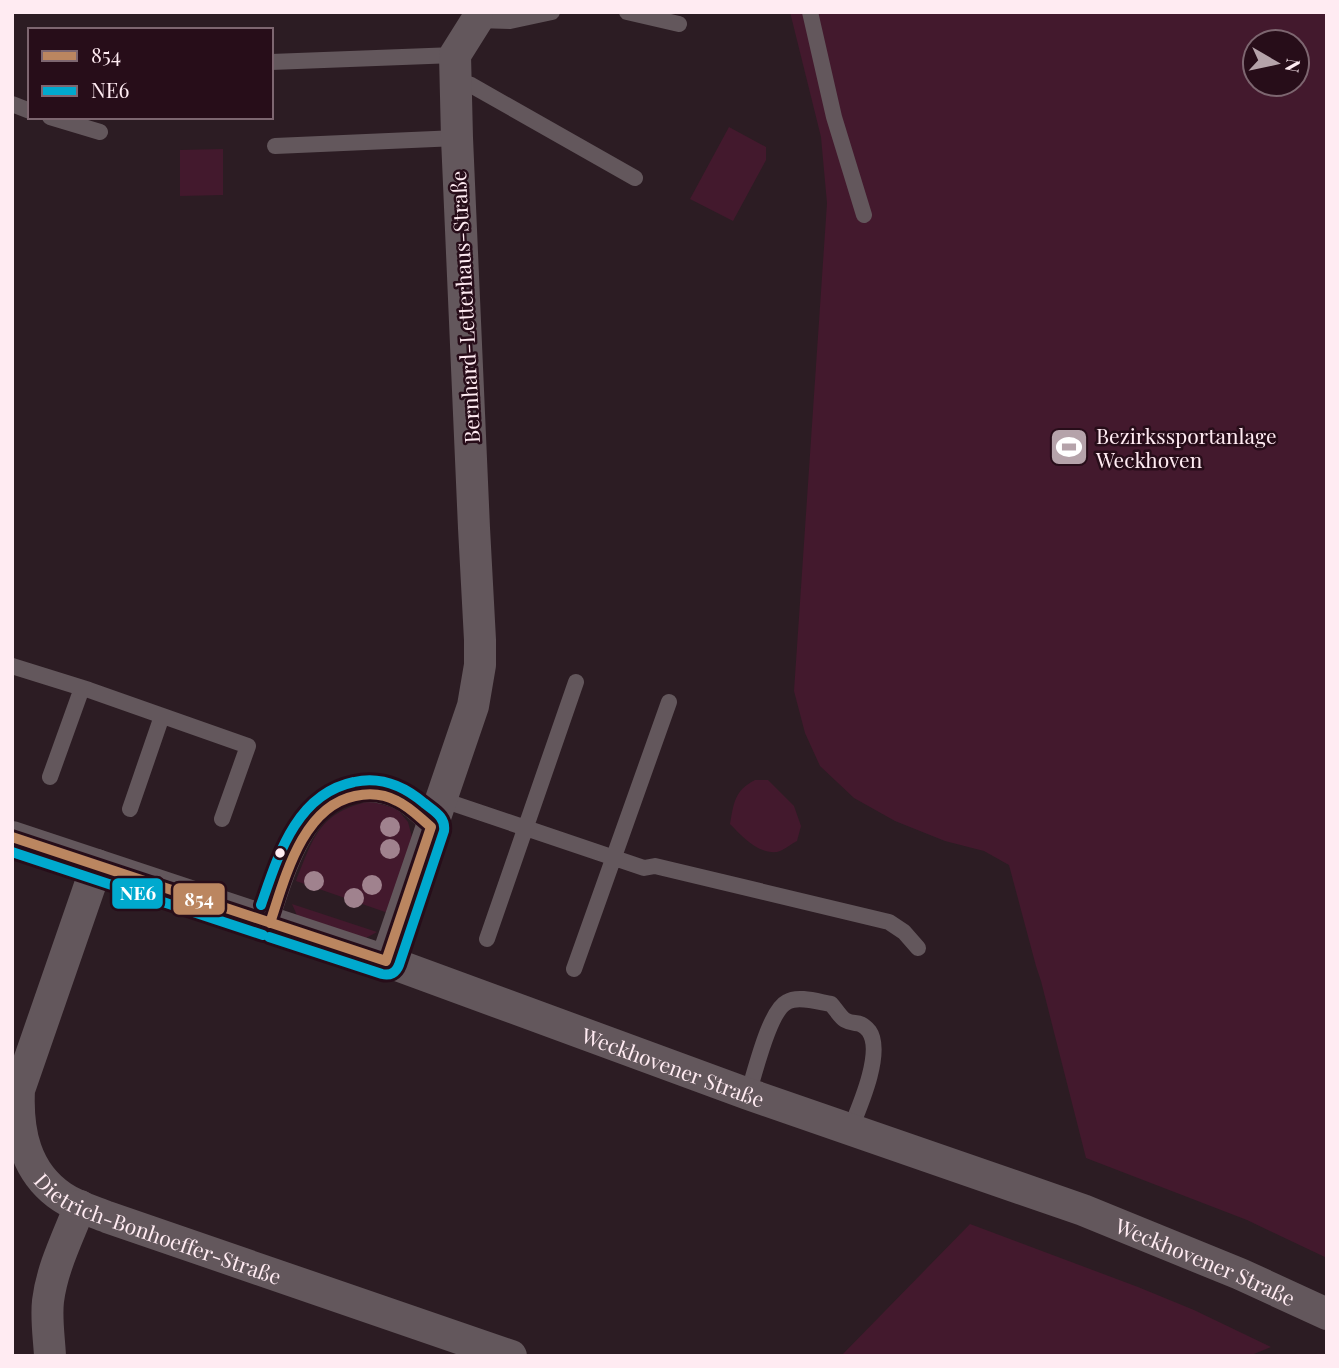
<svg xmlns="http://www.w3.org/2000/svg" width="1339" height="1368" viewBox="0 0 1339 1368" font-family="'Playfair Display',serif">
  <rect width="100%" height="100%" fill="#2c1c23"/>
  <path fill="#43192d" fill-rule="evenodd" d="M 790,12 L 1327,12 L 1327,1258 L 1247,1220 L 1086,1158 L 1041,981 L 1036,966 L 1009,865 L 984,851 L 945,841 L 895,821 L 854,798 L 820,766 L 805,733 L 794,691 L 827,203 L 821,137 ZM 1255,42 L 1297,42 L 1297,84 L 1255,84 Z
    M 729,127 L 766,147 L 766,160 L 733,221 L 690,199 Z
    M 223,149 L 223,195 L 180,196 L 180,150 Z
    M 755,780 L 768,780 L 794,806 L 801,826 L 797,841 C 791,844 783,851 777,852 C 757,854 742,836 730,824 C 734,803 734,791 755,780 Z
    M 370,801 L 397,809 L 408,822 L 413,841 L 388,913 L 296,881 C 314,836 319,813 370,801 Z
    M 292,904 L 377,932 L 366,938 L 299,920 Z
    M 970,1224 L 1138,1287 L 1194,1310 L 1271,1347 L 1249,1356 L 841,1356 Z"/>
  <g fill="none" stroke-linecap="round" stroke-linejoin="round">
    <path stroke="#63575c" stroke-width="16" d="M 627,12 L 679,24
      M 810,12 L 834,117 L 864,215
      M 477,20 L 510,21 L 552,12
      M 271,62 L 455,55
      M 455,80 L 471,85 L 635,178
      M 12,104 L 30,111
      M 50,117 L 100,132
      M 275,146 L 457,138
      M 12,666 L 89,690 L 248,746 L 222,819
      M 50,777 L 82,688
      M 440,799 L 644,868 L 655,866 L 889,922 L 904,932 L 918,948
      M 130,809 L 162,716
      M 270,923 C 286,878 305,796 364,794 C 377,794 390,796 401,803 C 412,810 421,819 431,827
      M 487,939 L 576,682
      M 574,969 L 669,702
      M 748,1094 C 755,1073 769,1011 787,1002 C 798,995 819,1002 831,1004 C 835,1008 840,1017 845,1020 C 855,1026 859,1019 869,1031 C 884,1052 859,1108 850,1130"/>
    <g stroke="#63575c" stroke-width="32">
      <path id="s1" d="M 12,837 L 386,961 L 748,1094 L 1083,1210 L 1240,1274 L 1327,1314"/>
      <path id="s2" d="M 97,865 L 19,1090 C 17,1131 25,1172 62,1197 C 75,1206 92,1211 107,1217 L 511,1356"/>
      <path d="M 386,961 L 473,706 L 480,665 L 480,640 L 474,528 L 457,138 L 455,55 L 477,20"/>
      <path d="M 50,1356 C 49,1337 46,1319 48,1301 C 52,1268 68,1237 80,1206"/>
    </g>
    <g stroke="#270d19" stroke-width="16">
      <path id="bus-1" d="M 12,837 L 386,961
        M 270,923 C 285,878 302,807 355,796 C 369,793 384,794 397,801 C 410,807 420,818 431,827
        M 386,961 L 431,827"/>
    </g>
    <g stroke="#270d19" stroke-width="16">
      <path id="bus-2" d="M 12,852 L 263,935
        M 261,905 C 278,856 296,794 354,782 C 380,776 404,786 424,803 C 434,811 446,817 444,831 L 399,965 C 396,973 390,976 382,974 L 269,937"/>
    </g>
    <use href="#bus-1" stroke="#bb8660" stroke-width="10"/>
    <use href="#bus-2" stroke="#00a9ce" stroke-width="10"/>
  </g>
  <g fill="#a0828e">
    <circle cx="390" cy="827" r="10"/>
    <circle cx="390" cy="849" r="10"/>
    <circle cx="314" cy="881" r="10"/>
    <circle cx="372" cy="885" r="10"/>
    <circle cx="354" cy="898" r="10"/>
  </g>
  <defs>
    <g id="stadium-square" transform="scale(2.0125)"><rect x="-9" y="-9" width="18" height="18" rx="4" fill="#b5a3aa" stroke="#270d19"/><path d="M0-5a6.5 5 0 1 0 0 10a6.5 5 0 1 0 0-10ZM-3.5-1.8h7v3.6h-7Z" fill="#fff"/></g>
  </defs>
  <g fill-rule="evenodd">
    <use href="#stadium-square" x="1069" y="447"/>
  </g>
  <circle fill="#ffebf2" stroke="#270d19" stroke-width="2.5" cx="280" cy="853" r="6"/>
  <g text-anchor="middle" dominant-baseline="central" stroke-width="5" stroke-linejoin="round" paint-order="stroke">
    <g font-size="21" fill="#ffebf2" stroke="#270d19">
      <text transform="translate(464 307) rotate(-93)">Bernhard-Letterhaus-Straße</text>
      <text stroke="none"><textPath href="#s1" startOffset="700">Weckhovener Straße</textPath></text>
      <text stroke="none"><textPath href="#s2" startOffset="460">Dietrich-Bonhoeffer-Straße</textPath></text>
      <text stroke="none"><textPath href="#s1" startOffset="1267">Weckhovener Straße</textPath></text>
    </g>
    <g font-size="21" fill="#ffebf2" stroke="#270d19" text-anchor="start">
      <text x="1096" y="435">Bezirkssportanlage<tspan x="1096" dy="24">Weckhoven</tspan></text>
    </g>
  </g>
  <g stroke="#270d19" stroke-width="2.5">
    <rect x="111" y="877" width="53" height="33" rx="7" fill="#00a9ce"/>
    <rect x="172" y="882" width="54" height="34" rx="7" fill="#bb8660"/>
  </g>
  <g font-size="19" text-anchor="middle" font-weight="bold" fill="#fff">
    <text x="138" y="900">NE6</text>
    <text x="199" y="906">854</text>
  </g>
  <rect width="1339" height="1368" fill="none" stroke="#ffebf2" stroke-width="28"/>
  <rect x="28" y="28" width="245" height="91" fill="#270d19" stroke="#7d6670" stroke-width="2"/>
  <rect x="42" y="51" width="35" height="10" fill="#bb8660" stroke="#7d6670" stroke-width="2"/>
  <text x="91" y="63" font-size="21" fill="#ffebf2">854</text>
  <rect x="42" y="86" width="35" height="10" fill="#00a9ce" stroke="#7d6670" stroke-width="2"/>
  <text x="91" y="98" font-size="21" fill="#ffebf2">NE6</text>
  <g transform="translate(1276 63) rotate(99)"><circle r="33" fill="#270d19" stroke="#7d6670" stroke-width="2"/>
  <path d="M0-5L12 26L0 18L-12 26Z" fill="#b5a3aa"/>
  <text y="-10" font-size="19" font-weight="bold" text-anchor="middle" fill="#ffebf2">N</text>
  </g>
</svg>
